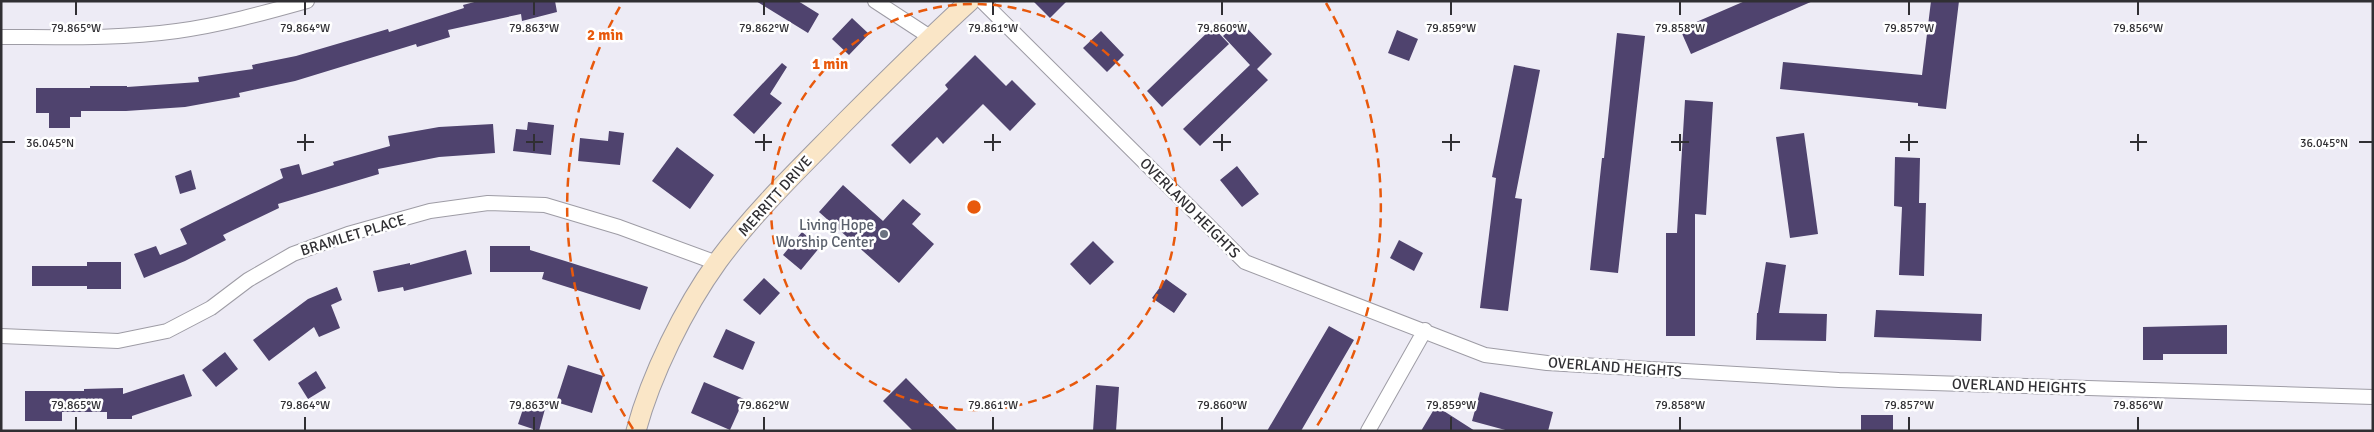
<svg xmlns="http://www.w3.org/2000/svg" width="2374" height="432" viewBox="0 0 2374 432" font-family="Signika,sans-serif">
  <rect width="100%" height="100%" fill="#edebf5"/>
  <path fill="#4f436e" d="M 478,1 L 555,1 L 557,12 L 522,21 L 521,14 L 448,30 L 450,37 L 417,47 L 416,44 L 295,81 L 239,93 L 240,97 L 185,107 L 126,111 L 81,111 L 81,117 L 70,117 L 70,128 L 49,128 L 49,113 L 36,113 L 36,88 L 90,88 L 90,86 L 127,86 L 127,87 L 199,82 L 198,77 L 253,69 L 252,65 L 296,56 L 388,29 L 389,32 L 464,8 L 463,5 Z
    M 756,1 L 798,1 L 819,14 L 808,33 Z
    M 1033,1 L 1067,1 L 1050,18 Z
    M 1745,1 L 1813,1 L 1691,54 L 1680,29 Z
    M 1931,1 L 1959,1 L 1946,109 L 1918,106 L 1918,103 L 1780,89 L 1783,62 L 1922,75 Z
    M 852,18 L 869,34 L 849,55 L 832,39 Z
    M 1240,21 L 1272,54 L 1257,69 L 1268,80 L 1200,146 L 1183,129 L 1250,65 L 1223,36 Z
    M 1213,27 L 1229,44 L 1162,107 L 1147,91 Z
    M 1397,30 L 1418,39 L 1409,61 L 1388,53 Z
    M 1101,31 L 1124,55 L 1107,72 L 1083,48 Z
    M 1617,33 L 1645,36 L 1618,273 L 1590,270 L 1602,158 L 1604,158 Z
    M 975,55 L 1006,86 L 1012,80 L 1036,104 L 1010,131 L 983,104 L 943,144 L 937,137 L 910,164 L 891,145 L 948,89 L 945,85 Z
    M 782,63 L 787,67 L 770,94 L 782,103 L 754,134 L 733,115 Z
    M 1514,65 L 1540,70 L 1515,198 L 1522,199 L 1508,311 L 1480,308 L 1496,178 L 1492,177 Z
    M 1685,100 L 1713,102 L 1706,215 L 1695,214 L 1695,336 L 1666,336 L 1666,233 L 1677,233 Z
    M 528,122 L 554,125 L 551,155 L 513,151 L 516,129 L 527,130 Z
    M 493,124 L 495,153 L 439,157 L 378,169 L 379,174 L 278,204 L 279,208 L 223,235 L 226,240 L 185,261 L 144,278 L 134,254 L 156,246 L 160,255 L 187,244 L 180,229 L 283,178 L 280,169 L 299,164 L 302,175 L 334,165 L 333,162 L 390,146 L 388,136 L 439,127 Z
    M 609,131 L 624,133 L 620,165 L 578,161 L 580,138 L 608,141 Z
    M 1804,133 L 1818,234 L 1790,238 L 1776,137 Z
    M 677,147 L 714,175 L 690,209 L 652,181 Z
    M 1895,157 L 1920,158 L 1919,203 L 1926,203 L 1924,276 L 1899,275 L 1902,207 L 1894,206 Z
    M 1237,166 L 1259,194 L 1242,207 L 1220,180 Z
    M 191,170 L 196,189 L 180,194 L 175,176 Z
    M 843,185 L 883,221 L 903,199 L 921,214 L 912,224 L 934,244 L 899,283 L 819,212 Z
    M 802,232 L 820,247 L 801,270 L 783,255 Z
    M 1399,240 L 1423,253 L 1414,271 L 1390,258 Z
    M 1093,241 L 1114,262 L 1090,285 L 1070,264 Z
    M 490,246 L 530,246 L 530,250 L 648,287 L 640,310 L 542,279 L 544,272 L 490,272 Z
    M 466,250 L 472,274 L 404,291 L 403,287 L 378,292 L 373,271 L 410,263 L 410,265 Z
    M 87,262 L 121,262 L 121,289 L 87,289 L 87,286 L 32,286 L 32,266 L 87,266 Z
    M 1766,262 L 1786,265 L 1779,313 L 1827,314 L 1826,341 L 1756,340 L 1757,313 L 1758,313 Z
    M 764,278 L 780,293 L 760,315 L 743,300 Z
    M 1166,279 L 1187,294 L 1174,313 L 1152,298 Z
    M 337,287 L 342,300 L 331,305 L 340,328 L 319,337 L 314,327 L 269,361 L 253,340 L 308,299 Z
    M 1876,310 L 1982,314 L 1981,341 L 1874,337 Z
    M 2227,325 L 2227,354 L 2163,354 L 2163,360 L 2143,360 L 2143,327 Z
    M 1329,326 L 1354,340 L 1301,431 L 1267,431 Z
    M 726,329 L 755,342 L 743,370 L 713,357 Z
    M 225,352 L 238,369 L 216,387 L 202,370 Z
    M 568,365 L 603,376 L 592,413 L 556,402 Z
    M 316,371 L 326,388 L 308,399 L 298,383 Z
    M 184,374 L 192,396 L 132,416 L 132,419 L 107,419 L 107,412 L 62,412 L 62,421 L 25,421 L 25,391 L 84,391 L 84,389 L 123,388 L 123,394 Z
    M 906,378 L 958,431 L 913,431 L 883,401 Z
    M 704,382 L 744,399 L 730,430 L 691,413 Z
    M 1096,385 L 1119,387 L 1116,431 L 1093,431 Z
    M 1480,392 L 1553,412 L 1548,431 L 1509,431 L 1472,421 Z
    M 525,403 L 545,409 L 539,431 L 518,424 Z
    M 1436,406 L 1475,431 L 1421,431 Z
    M 1861,415 L 1893,415 L 1893,431 L 1861,431 Z"/>
  <g fill="none" stroke-linecap="round" stroke-linejoin="round">
    <g stroke="#9e9ca5" stroke-width="16">
      <path id="street" d="M 875,1 L 930,37
        M 982,1 L 1245,262 L 1485,355 L 1547,363 L 1839,380 L 2373,397
        M 1,37 C 59,37 119,39 177,31 C 221,25 264,13 307,1
        M 1,336 L 118,341 L 167,331 L 211,308 L 248,280 L 293,254 L 348,234 L 430,211 L 488,203 L 545,205 L 619,227 L 717,263
        M 1368,431 L 1425,330"/>
    </g>
    <g stroke="#9e9ca5" stroke-width="21">
      <path id="secondary" d="M 636,431 C 651,375 684,308 718,261 C 755,211 801,167 845,122 C 886,81 927,40 970,1"/>
    </g>
    <use href="#street" stroke="#fff" stroke-width="14"/>
    <use href="#secondary" stroke="#fae6c7" stroke-width="19"/>
  </g>
  <path fill="none" stroke="#302f33" stroke-width="2" d="M 76,2 L 76,15M 305,2 L 305,15M 534,2 L 534,15M 764,2 L 764,15M 993,2 L 993,15M 1222,2 L 1222,15M 1451,2 L 1451,15M 1680,2 L 1680,15M 1909,2 L 1909,15M 2138,2 L 2138,15M 305,134 L 305,151M 534,134 L 534,151M 764,134 L 764,151M 993,134 L 993,151M 1222,134 L 1222,151M 1451,134 L 1451,151M 1680,134 L 1680,151M 1909,134 L 1909,151M 2138,134 L 2138,151M 2,142 L 15,142M 297,142 L 314,142M 526,142 L 543,142M 755,142 L 772,142M 984,142 L 1001,142M 1213,142 L 1231,142M 1442,142 L 1460,142M 1671,142 L 1689,142M 1900,142 L 1918,142M 2130,142 L 2147,142M 2359,142 L 2372,142M 76,417 L 76,430M 305,417 L 305,430M 534,417 L 534,430M 764,417 L 764,430M 993,417 L 993,430M 1222,417 L 1222,430M 1451,417 L 1451,430M 1680,417 L 1680,430M 1909,417 L 1909,430M 2138,417 L 2138,430"/>
  <g fill="none" stroke="#e8590c" stroke-width="2.5" stroke-dasharray="9 6">
    <circle cx="974" cy="207" r="203"/>
    <path d="M633 429A407 407 0 0 1 622 3M1326 3A407 407 0 0 1 1315 429"/>
  </g>
  <circle fill="#6b7280" stroke="#fff" stroke-width="2" cx="884" cy="234" r="5"/>
  <g text-anchor="middle" dominant-baseline="central" stroke-width="5" stroke-linejoin="round" paint-order="stroke">
    <g font-size="15" fill="#302f33" stroke="#fff">
      <text transform="translate(775 196) rotate(-48)">MERRITT DRIVE</text>
      <text transform="translate(1190 208) rotate(45)">OVERLAND HEIGHTS</text>
      <text transform="translate(353 235) rotate(-17)">BRAMLET PLACE</text>
      <text transform="translate(1615 367) rotate(4)">OVERLAND HEIGHTS</text>
      <text transform="translate(2019 386) rotate(2)">OVERLAND HEIGHTS</text>
    </g>
    <g font-size="15" fill="#5b616d" stroke="#fff" text-anchor="end">
      <text x="874" y="225">Living Hope<tspan x="874" dy="17">Worship Center</tspan></text>
    </g>
  </g>
  <g font-size="12" text-anchor="middle" fill="#302f33" stroke="#fff" stroke-width="5" stroke-linejoin="round" paint-order="stroke">
    <text x="76" y="32">79.865°W</text>
    <text x="305" y="32">79.864°W</text>
    <text x="534" y="32">79.863°W</text>
    <text x="764" y="32">79.862°W</text>
    <text x="993" y="32">79.861°W</text>
    <text x="1222" y="32">79.860°W</text>
    <text x="1451" y="32">79.859°W</text>
    <text x="1680" y="32">79.858°W</text>
    <text x="1909" y="32">79.857°W</text>
    <text x="2138" y="32">79.856°W</text>
    <text x="50" y="147">36.045°N</text>
    <text x="2324" y="147">36.045°N</text>
    <text x="76" y="409">79.865°W</text>
    <text x="305" y="409">79.864°W</text>
    <text x="534" y="409">79.863°W</text>
    <text x="764" y="409">79.862°W</text>
    <text x="993" y="409">79.861°W</text>
    <text x="1222" y="409">79.860°W</text>
    <text x="1451" y="409">79.859°W</text>
    <text x="1680" y="409">79.858°W</text>
    <text x="1909" y="409">79.857°W</text>
    <text x="2138" y="409">79.856°W</text>
  </g>
  <circle cx="974" cy="207" r="8" fill="#e8590c" stroke="#fff" stroke-width="2.5"/>
  <g font-size="15" text-anchor="middle" font-weight="bold" fill="#e8590c" stroke="#fff" stroke-width="5" stroke-linejoin="round" paint-order="stroke">
    <text x="605" y="40">2 min</text>
    <text x="830" y="69">1 min</text>
  </g>
  <rect width="2374" height="432" fill="none" stroke="#302f33" stroke-width="5"/>
</svg>
